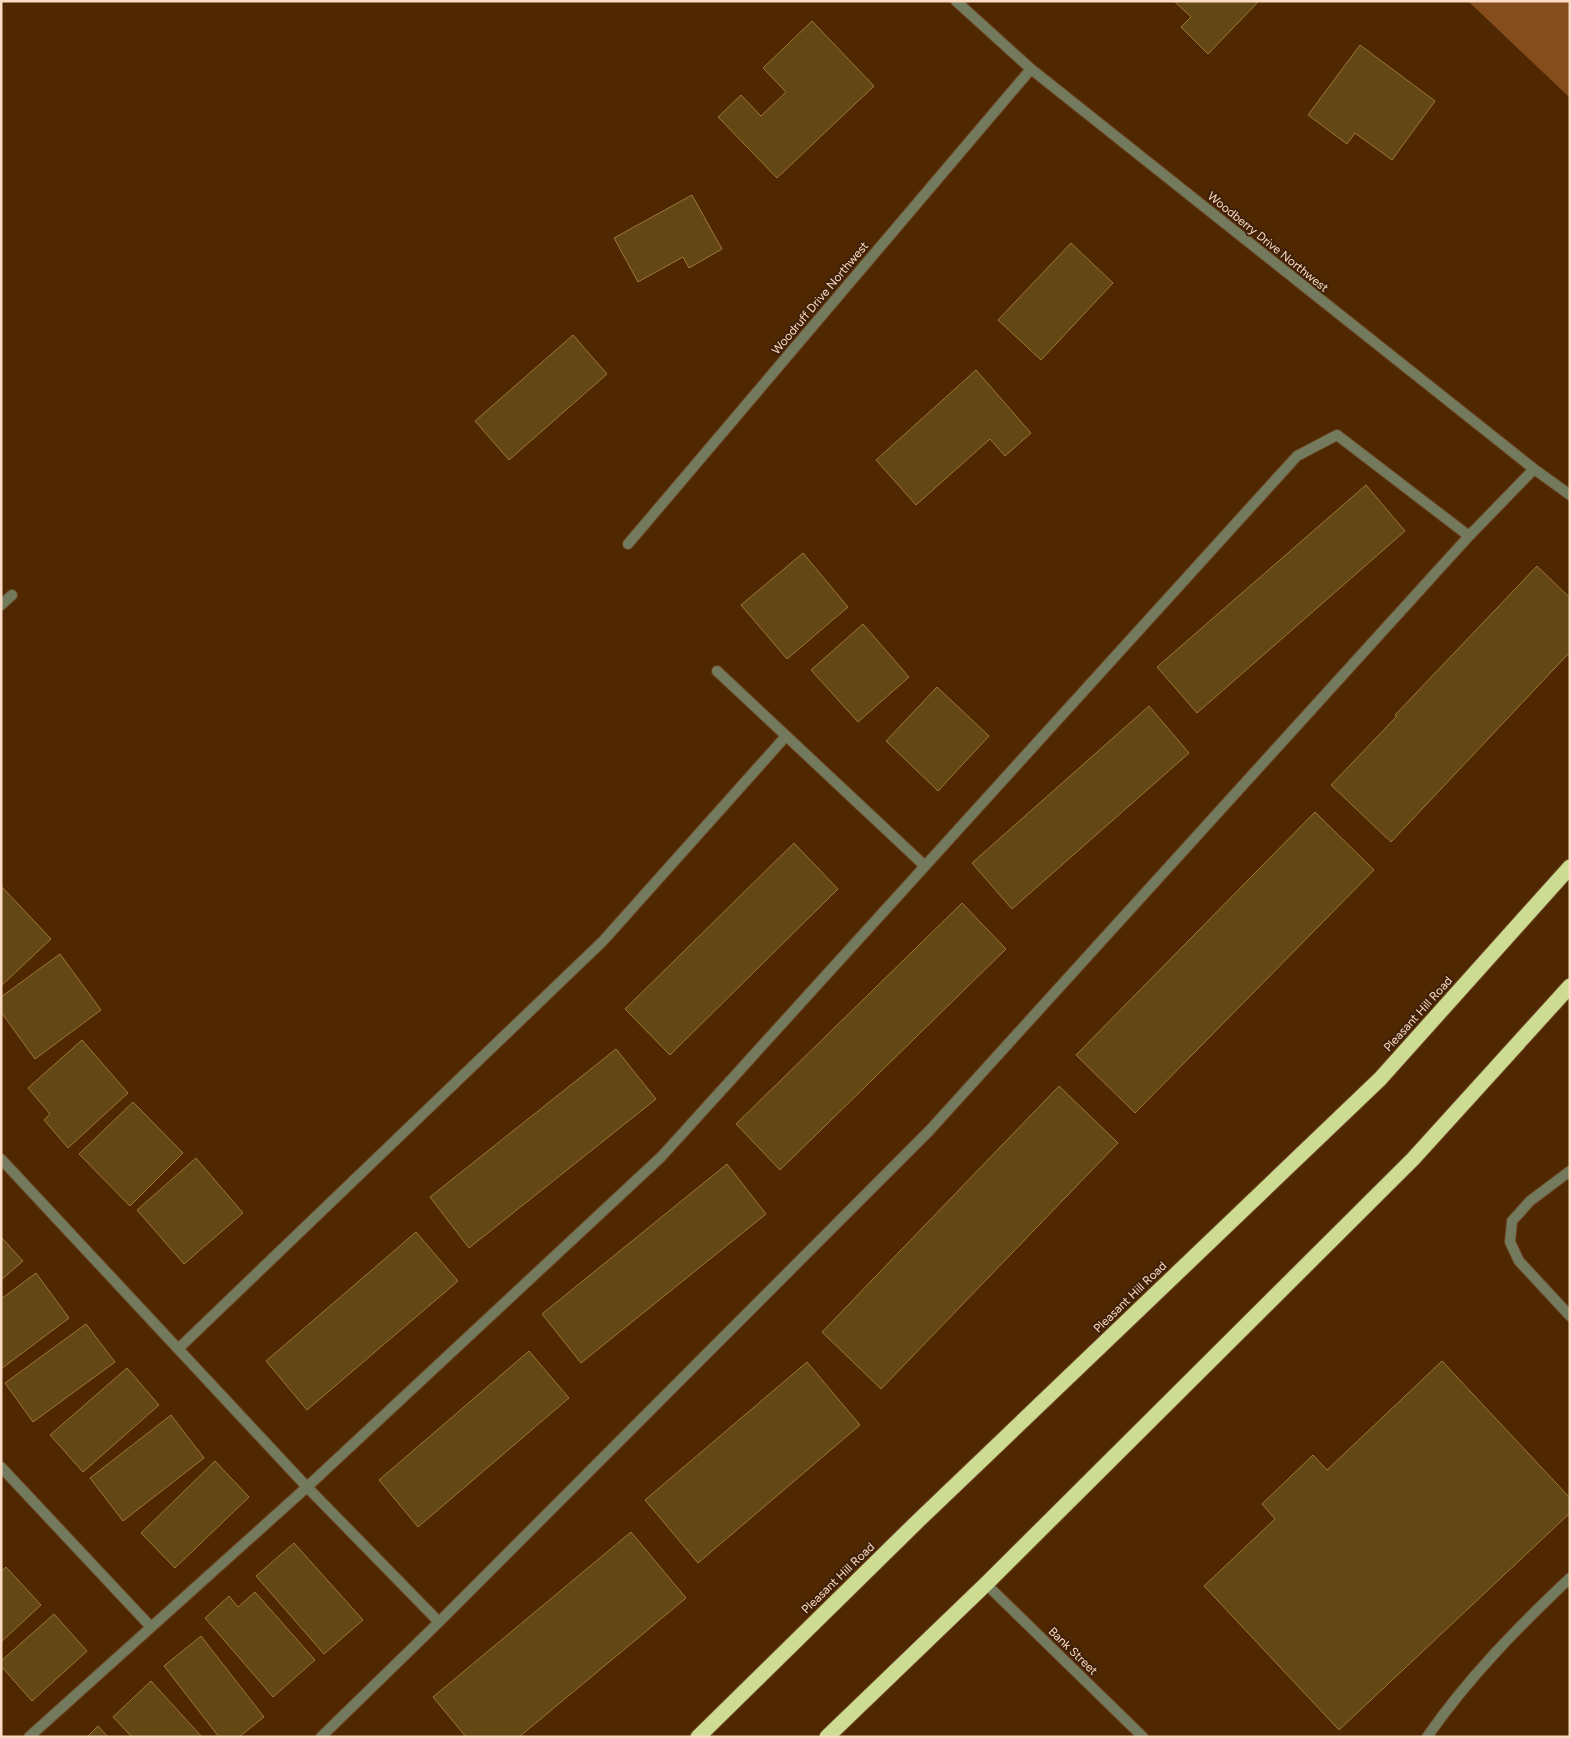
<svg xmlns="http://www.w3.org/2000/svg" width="1571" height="1738" viewBox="0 0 1571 1738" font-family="Figtree,sans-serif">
  <rect width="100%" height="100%" fill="#4f2701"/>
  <path fill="#864d1c" d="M 1468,1 L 1570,1 L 1570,98 Z"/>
  <path fill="#634714" stroke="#9e7737" d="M 1174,1 L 1259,1 L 1208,54 L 1181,27 L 1191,17 Z
    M 812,21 L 874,86 L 777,178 L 718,117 L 741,95 L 761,116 L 786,92 L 763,68 Z
    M 1360,45 L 1435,101 L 1392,160 L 1355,133 L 1347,144 L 1308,115 Z
    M 692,195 L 722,249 L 689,268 L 683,257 L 638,282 L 614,238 Z
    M 1071,243 L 1113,283 L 1041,360 L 998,320 Z
    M 573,335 L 607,374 L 509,460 L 475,421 Z
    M 976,370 L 1031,433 L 1005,456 L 990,439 L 916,505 L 876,460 Z
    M 1366,485 L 1405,531 L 1197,713 L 1157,667 Z
    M 803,553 L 848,607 L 787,659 L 741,605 Z
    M 1537,566 L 1570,598 L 1570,652 L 1391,842 L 1331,785 L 1397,716 L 1395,715 Z
    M 863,624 L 909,677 L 858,722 L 811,670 Z
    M 937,687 L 989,736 L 938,791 L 886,741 Z
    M 1149,706 L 1189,753 L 1012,909 L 972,863 Z
    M 1315,812 L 1374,870 L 1135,1113 L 1076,1055 Z
    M 794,843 L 838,889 L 670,1055 L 625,1009 Z
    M 2,887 L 51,939 L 1,986 L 1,888 Z
    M 962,903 L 1006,949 L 780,1170 L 736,1124 Z
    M 60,954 L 101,1010 L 35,1059 L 1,1012 L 1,997 Z
    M 82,1040 L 128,1093 L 68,1148 L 44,1120 L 50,1114 L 28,1088 Z
    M 616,1049 L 656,1099 L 469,1248 L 430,1197 Z
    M 1059,1086 L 1118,1143 L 881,1389 L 822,1332 Z
    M 133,1102 L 183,1153 L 130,1206 L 79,1154 Z
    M 196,1158 L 243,1213 L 184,1264 L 137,1210 Z
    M 727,1164 L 766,1214 L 581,1363 L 542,1314 Z
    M 416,1232 L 458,1281 L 307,1410 L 266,1361 Z
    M 1,1237 L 23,1261 L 1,1280 Z
    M 36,1273 L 69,1318 L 1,1369 L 1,1299 Z
    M 86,1324 L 115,1362 L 33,1422 L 5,1383 Z
    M 529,1351 L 569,1398 L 418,1527 L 379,1480 Z
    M 1442,1361 L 1570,1498 L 1570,1513 L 1339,1730 L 1204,1586 L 1275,1519 L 1262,1504 L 1313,1455 L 1327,1470 Z
    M 807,1362 L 860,1425 L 698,1563 L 645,1500 Z
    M 127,1368 L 159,1405 L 83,1472 L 50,1435 Z
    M 171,1415 L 204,1458 L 123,1521 L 90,1478 Z
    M 215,1461 L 249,1497 L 175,1568 L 141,1533 Z
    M 631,1532 L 686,1598 L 519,1737 L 466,1737 L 433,1697 Z
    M 294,1543 L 363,1620 L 324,1654 L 256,1576 Z
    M 6,1567 L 41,1605 L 1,1642 L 1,1572 Z
    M 255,1592 L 315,1660 L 273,1697 L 205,1618 L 229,1596 L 238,1607 Z
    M 54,1614 L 87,1651 L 32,1701 L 1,1666 L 1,1661 Z
    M 201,1636 L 264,1717 L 239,1737 L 219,1737 L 164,1666 Z
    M 151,1681 L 202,1737 L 132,1737 L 113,1717 Z
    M 98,1726 L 108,1737 L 87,1737 Z"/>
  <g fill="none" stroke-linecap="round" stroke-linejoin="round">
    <g stroke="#6b4420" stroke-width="12">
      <path id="lane" d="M 1570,1171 L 1530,1201 L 1512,1221 L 1510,1242 L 1519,1261 L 1570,1316
        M 1427,1737 C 1468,1678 1518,1627 1570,1578"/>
    </g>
    <g stroke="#6b4420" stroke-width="12">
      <path id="street" d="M 956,1 L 1031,69 L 1534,469 L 1570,495
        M 628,544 L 1031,69
        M 1,605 L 12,595
        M 717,671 L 925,866
        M 1,1159 L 307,1487 L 439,1622
        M 178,1349 L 603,941 L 786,736
        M 1,1467 L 151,1627
        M 986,1584 L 1143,1737
        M 29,1737 L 307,1487 L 661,1157 L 1297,456 L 1337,435 L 1469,536
        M 321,1737 L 439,1622 L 929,1131 L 1469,536 L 1534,469"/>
    </g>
    <g stroke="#6b4420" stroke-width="17">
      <path id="highway" d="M 698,1737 L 919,1520 L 1380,1079 L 1570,867
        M 827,1737 L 986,1584 L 1413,1159 L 1570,986"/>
    </g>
    <use href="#lane" stroke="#747a5d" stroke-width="10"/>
    <use href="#street" stroke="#747a5d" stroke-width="10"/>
    <use href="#highway" stroke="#cddb93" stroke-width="15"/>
  </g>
  <g text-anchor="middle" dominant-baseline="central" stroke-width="4" stroke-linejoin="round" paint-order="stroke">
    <g font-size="12" fill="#fcdbc4" stroke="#3e2108">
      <text transform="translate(1268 242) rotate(39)">Woodberry Drive Northwest</text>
      <text transform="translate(820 298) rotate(-50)">Woodruff Drive Northwest</text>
      <text transform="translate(1418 1014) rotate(-48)">Pleasant Hill Road</text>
      <text transform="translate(1130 1297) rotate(-44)">Pleasant Hill Road</text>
      <text transform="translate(838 1578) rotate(-44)">Pleasant Hill Road</text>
      <text transform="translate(1073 1651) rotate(44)">Bank Street</text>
    </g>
  </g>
  <rect width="1571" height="1738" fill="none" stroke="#fcdbc4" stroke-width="5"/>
</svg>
